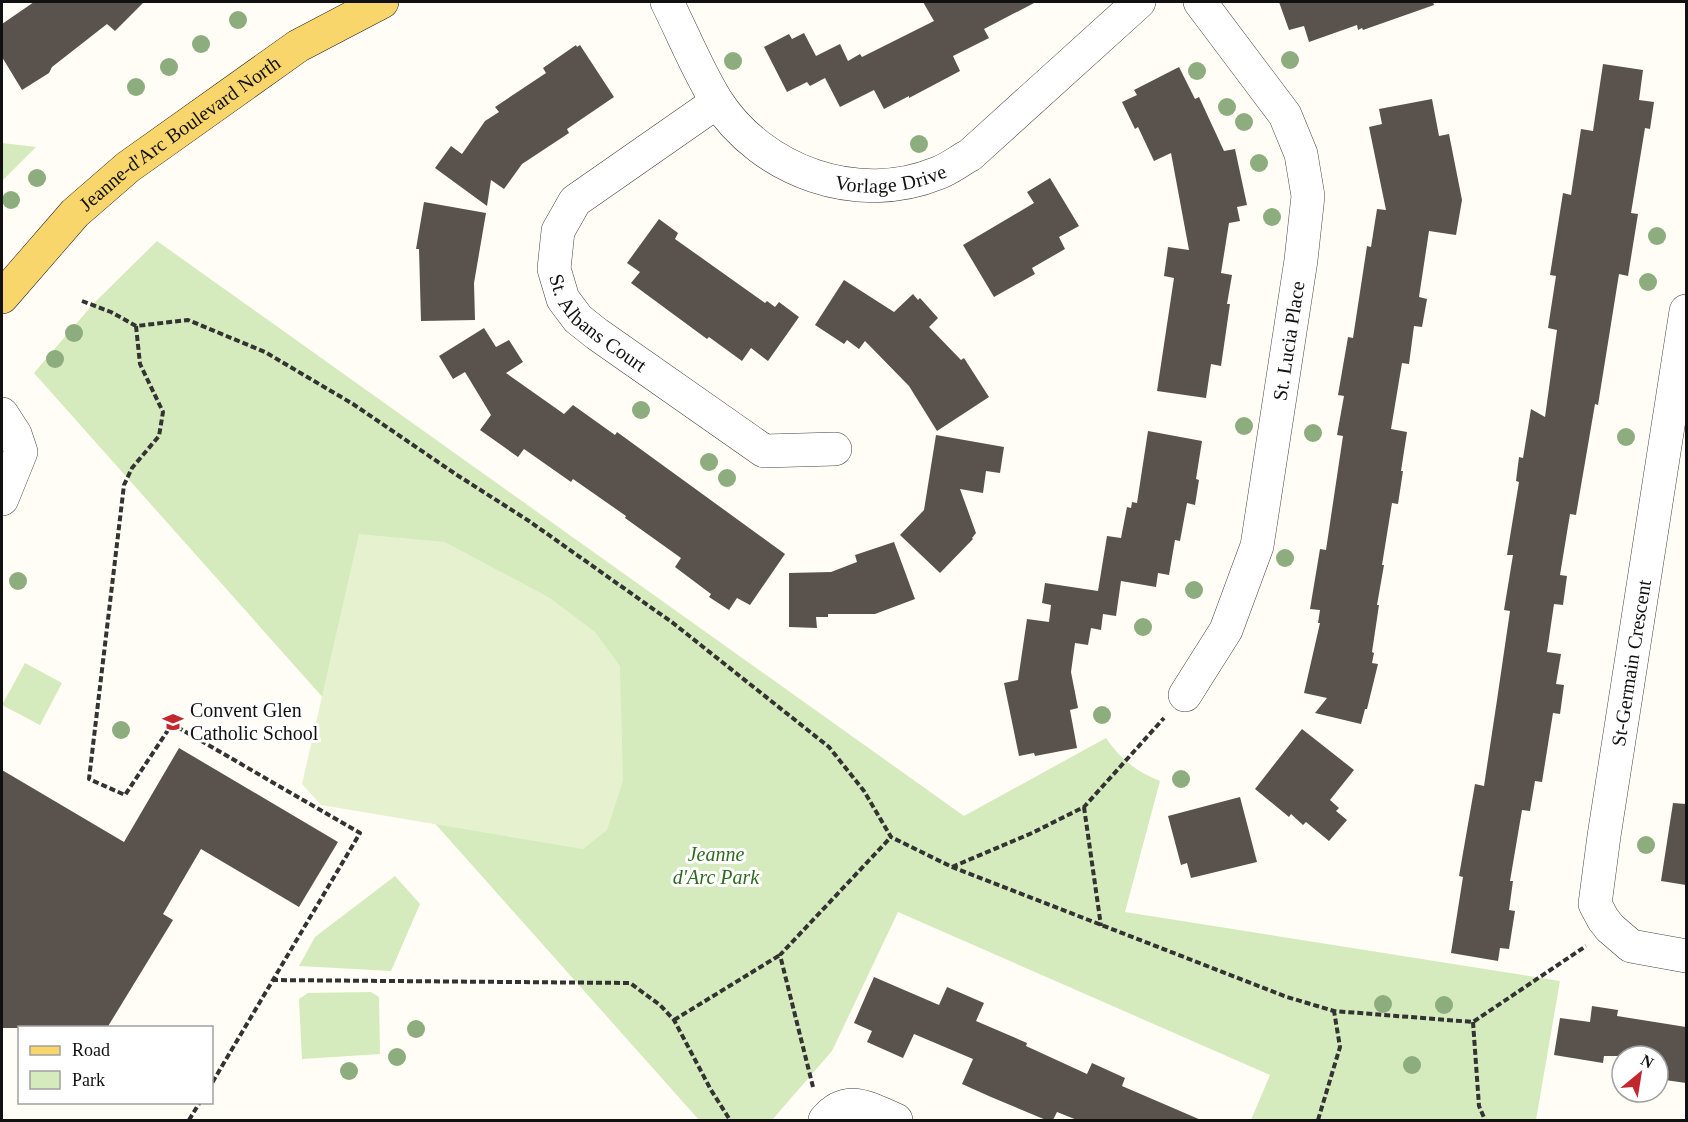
<svg xmlns="http://www.w3.org/2000/svg" width="1688" height="1122" viewBox="0 0 1688 1122" font-family="Georgia,serif">
  <rect width="100%" height="100%" fill="#fffdf5"/>
  <path fill="#d5ebbd" d="M 2,143 L 36,147 L 2,181 Z
    M 157,241 L 964,816 L 1106,738 C 1120,759 1137,772 1160,781 L 1125,912 L 1560,981 L 1536,1120 L 1251,1120 L 1270,1075 L 898,912 L 832,1051 L 772,1120 L 699,1120 L 34,373 L 93,304 Z
    M 25,663 L 62,683 L 40,725 L 2,705 Z
    M 395,876 L 420,904 L 391,971 L 299,966 L 315,937 Z
    M 371,992 L 379,997 L 380,1054 L 302,1059 L 299,999 L 308,993 Z"/>
  <path fill="#e6f2cf" d="M 359,534 L 445,542 L 550,598 L 595,632 L 620,666 L 623,781 L 607,830 L 583,849 L 321,805 L 302,784 Z"/>
  <path fill="#5a524d" d="M 34,2 L 144,2 L 115,31 L 107,24 L 52,67 L 49,73 L 22,90 L 2,57 L 2,24 Z
    M 923,2 L 1036,2 L 984,29 L 989,38 L 953,56 L 960,71 L 909,98 L 909,96 L 884,109 L 874,90 L 840,107 L 825,78 L 810,86 L 807,82 L 787,92 L 764,47 L 789,34 L 792,39 L 804,33 L 816,56 L 840,44 L 848,61 L 860,54 L 862,57 L 934,21 Z
    M 1279,2 L 1433,2 L 1434,5 L 1363,30 L 1362,28 L 1358,30 L 1357,25 L 1309,42 L 1304,26 L 1289,30 Z
    M 576,45 L 577,47 L 580,45 L 614,97 L 567,129 L 569,133 L 522,164 L 504,189 L 491,180 L 487,206 L 435,168 L 451,146 L 462,154 L 485,121 L 499,112 L 495,107 L 546,73 L 543,68 Z
    M 1603,64 L 1643,70 L 1639,100 L 1654,102 L 1650,129 L 1645,128 L 1631,213 L 1638,214 L 1628,276 L 1619,274 L 1598,405 L 1595,404 L 1576,515 L 1570,514 L 1560,575 L 1567,576 L 1563,605 L 1554,604 L 1547,652 L 1561,654 L 1556,684 L 1564,685 L 1560,714 L 1553,713 L 1542,782 L 1535,781 L 1530,811 L 1522,810 L 1510,881 L 1513,881 L 1509,910 L 1515,911 L 1509,949 L 1500,948 L 1498,961 L 1451,953 L 1463,877 L 1459,876 L 1475,784 L 1484,786 L 1497,700 L 1510,611 L 1504,610 L 1513,555 L 1507,555 L 1519,482 L 1516,481 L 1519,457 L 1523,458 L 1531,409 L 1545,417 L 1557,330 L 1548,328 L 1556,276 L 1550,275 L 1563,193 L 1571,195 L 1581,129 L 1593,131 Z
    M 1179,67 L 1195,99 L 1199,97 L 1224,151 L 1235,149 L 1247,205 L 1237,207 L 1240,221 L 1229,223 L 1221,273 L 1232,275 L 1227,304 L 1230,304 L 1221,366 L 1211,364 L 1206,398 L 1157,391 L 1174,278 L 1164,276 L 1168,247 L 1189,250 L 1171,153 L 1154,161 L 1138,127 L 1135,129 L 1122,102 L 1137,95 L 1134,90 Z
    M 1432,99 L 1439,136 L 1449,134 L 1462,200 L 1456,235 L 1429,231 L 1419,297 L 1427,299 L 1422,327 L 1414,326 L 1409,364 L 1402,363 L 1391,429 L 1407,432 L 1401,471 L 1403,471 L 1398,504 L 1392,503 L 1382,565 L 1384,565 L 1377,605 L 1379,605 L 1372,652 L 1374,653 L 1372,663 L 1378,664 L 1367,709 L 1365,709 L 1361,724 L 1315,713 L 1327,698 L 1304,693 L 1320,623 L 1318,623 L 1320,610 L 1310,609 L 1320,549 L 1326,550 L 1343,436 L 1337,435 L 1344,396 L 1338,395 L 1348,337 L 1353,338 L 1367,246 L 1371,247 L 1377,209 L 1386,210 L 1369,127 L 1382,124 L 1379,109 Z
    M 1050,178 L 1079,226 L 1059,237 L 1065,249 L 1032,268 L 1035,274 L 994,297 L 963,245 L 1034,203 L 1027,192 Z
    M 424,202 L 486,213 L 474,283 L 475,320 L 421,321 L 419,249 L 416,249 Z
    M 659,219 L 678,233 L 675,239 L 765,303 L 767,301 L 775,307 L 779,302 L 799,317 L 768,361 L 751,348 L 742,361 L 709,337 L 707,339 L 631,283 L 640,272 L 627,263 Z
    M 844,280 L 894,312 L 913,294 L 918,300 L 920,298 L 938,318 L 929,327 L 961,360 L 964,358 L 989,397 L 937,431 L 909,386 L 865,341 L 859,349 L 847,340 L 844,344 L 815,325 Z
    M 484,328 L 496,347 L 509,340 L 523,362 L 506,373 L 564,414 L 573,405 L 615,435 L 617,432 L 785,554 L 750,605 L 737,598 L 729,610 L 709,597 L 711,594 L 675,567 L 681,558 L 625,518 L 626,516 L 573,479 L 571,482 L 524,449 L 518,457 L 480,430 L 491,415 L 465,372 L 453,379 L 439,356 Z
    M 1148,431 L 1202,441 L 1196,479 L 1199,480 L 1195,505 L 1187,503 L 1180,541 L 1175,540 L 1169,575 L 1158,573 L 1156,587 L 1121,581 L 1116,616 L 1103,614 L 1101,630 L 1091,628 L 1088,645 L 1075,643 L 1071,672 L 1078,708 L 1070,710 L 1077,748 L 1035,756 L 1034,753 L 1019,756 L 1004,683 L 1018,680 L 1027,619 L 1049,622 L 1051,605 L 1042,603 L 1045,583 L 1098,591 L 1107,536 L 1121,538 L 1127,507 L 1131,508 L 1132,502 L 1137,503 Z
    M 936,435 L 1004,447 L 1000,473 L 986,471 L 983,493 L 960,489 L 976,533 L 972,538 L 973,539 L 940,573 L 900,535 L 924,510 Z
    M 894,542 L 915,599 L 875,614 L 828,614 L 828,617 L 816,617 L 817,628 L 789,627 L 789,573 L 831,572 L 857,562 L 855,555 Z
    M 1302,729 L 1354,770 L 1330,800 L 1339,808 L 1336,811 L 1347,820 L 1329,841 L 1306,822 L 1303,825 L 1291,814 L 1289,817 L 1255,789 Z
    M 179,748 L 338,842 L 299,907 L 201,849 L 163,914 L 173,920 L 107,1028 L 2,1028 L 2,770 L 124,842 Z
    M 1240,797 L 1257,862 L 1191,878 L 1187,863 L 1181,865 L 1168,816 Z
    M 1673,803 L 1686,804 L 1686,885 L 1661,881 Z
    M 874,977 L 939,1005 L 947,987 L 984,1003 L 976,1021 L 1027,1043 L 1026,1046 L 1087,1074 L 1092,1063 L 1125,1078 L 1122,1086 L 1201,1120 L 1077,1120 L 1057,1112 L 1053,1120 L 1046,1120 L 991,1097 L 962,1084 L 973,1059 L 914,1034 L 903,1058 L 867,1042 L 872,1031 L 854,1023 Z
    M 1592,1006 L 1618,1010 L 1617,1016 L 1686,1027 L 1686,1083 L 1658,1079 L 1658,1056 L 1604,1056 L 1603,1063 L 1554,1055 L 1560,1018 L 1590,1022 Z"/>
  <g fill="none" stroke-linecap="round" stroke-linejoin="round">
    <g stroke="#444" stroke-width="34">
      <g id="minor">
        <path id="s1" d="M 667,2 C 683,34 697,69 716,100 C 762,172 858,206 938,173 C 949,169 959,161 970,155 L 1139,2"/>
        <path id="s2" d="M 717,102 L 575,201 L 558,231 L 554,269 L 563,299 L 578,319 L 597,334 L 764,451 L 835,449"/>
        <path d="M 1686,311 L 1604,836 L 1595,904 L 1603,919 L 1610,928 L 1631,946 L 1686,956"/>
        <path d="M 2,414 L 15,434 L 21,452 L 2,499"/>
        <path id="s3" d="M 1185,695 L 1226,630 L 1257,546 L 1301,260 L 1308,196 L 1301,154 L 1285,115 L 1200,2"/>
        <path d="M 825,1120 C 847,1093 870,1109 896,1120"/>
      </g>
    </g>
    <g stroke="#222" stroke-width="34">
      <g id="major">
        <path id="s4" d="M 2,297 L 75,213 L 128,167 L 298,46 L 382,2"/>
      </g>
    </g>
    <path stroke="#333" stroke-width="4" stroke-dasharray="6 3" stroke-linecap="butt" d="M 82,301 L 111,312 L 136,326 L 188,320 L 265,352 L 353,404 L 457,475 L 529,521 L 673,623 L 829,747 L 864,791 L 891,837 L 952,867 L 1287,997 L 1334,1011 L 1473,1022 L 1586,946
      M 136,326 L 140,364 L 163,412 L 159,436 L 132,468 L 124,485 L 89,779 L 125,795 L 172,724 L 360,833 L 212,1083
      M 1084,807 L 1101,926
      M 952,867 L 1032,833 L 1084,807 L 1164,718
      M 272,980 L 630,983 L 660,1005 L 674,1020 L 711,1090 L 730,1120
      M 674,1020 L 780,955
      M 1473,1022 L 1479,1106 L 1485,1120
      M 813,1087 L 780,955 L 891,837
      M 189,1120 L 200,1102
      M 1318,1120 L 1340,1047 L 1334,1011"/>
    <use href="#minor" stroke="#fff" stroke-width="33"/>
    <use href="#major" stroke="#f9d66b" stroke-width="33"/>
  </g>
  <g fill="#8dad7f">
    <circle cx="238" cy="20" r="9"/>
    <circle cx="201" cy="44" r="9"/>
    <circle cx="1290" cy="60" r="9"/>
    <circle cx="733" cy="61" r="9"/>
    <circle cx="169" cy="67" r="9"/>
    <circle cx="1197" cy="71" r="9"/>
    <circle cx="136" cy="87" r="9"/>
    <circle cx="1227" cy="107" r="9"/>
    <circle cx="1244" cy="122" r="9"/>
    <circle cx="919" cy="144" r="9"/>
    <circle cx="1259" cy="163" r="9"/>
    <circle cx="37" cy="178" r="9"/>
    <circle cx="11" cy="200" r="9"/>
    <circle cx="1272" cy="217" r="9"/>
    <circle cx="1657" cy="236" r="9"/>
    <circle cx="1648" cy="282" r="9"/>
    <circle cx="74" cy="333" r="9"/>
    <circle cx="55" cy="359" r="9"/>
    <circle cx="641" cy="410" r="9"/>
    <circle cx="1244" cy="426" r="9"/>
    <circle cx="1313" cy="433" r="9"/>
    <circle cx="1626" cy="437" r="9"/>
    <circle cx="709" cy="462" r="9"/>
    <circle cx="727" cy="478" r="9"/>
    <circle cx="1285" cy="558" r="9"/>
    <circle cx="18" cy="581" r="9"/>
    <circle cx="1194" cy="590" r="9"/>
    <circle cx="1143" cy="627" r="9"/>
    <circle cx="1102" cy="715" r="9"/>
    <circle cx="121" cy="730" r="9"/>
    <circle cx="1181" cy="779" r="9"/>
    <circle cx="1646" cy="845" r="9"/>
    <circle cx="1383" cy="1004" r="9"/>
    <circle cx="1444" cy="1005" r="9"/>
    <circle cx="416" cy="1029" r="9"/>
    <circle cx="397" cy="1057" r="9"/>
    <circle cx="1412" cy="1065" r="9"/>
    <circle cx="349" cy="1071" r="9"/>
  </g>
  <defs>
    <g id="school-bare" transform="scale(1.62)"><path d="M0-5L7-2L0 1L-7-2ZM-4 1L0 2.5L4 1V4Q0 6-4 4Z" fill="#c4262e" stroke="#fff" stroke-width="2.5" paint-order="stroke"/></g>
  </defs>
  <g fill-rule="evenodd">
    <use href="#school-bare" x="173" y="722"/>
  </g>
  <g text-anchor="middle" dominant-baseline="central" stroke-width="6" stroke-linejoin="round" paint-order="stroke">
    <g font-size="20" fill="#111" stroke="#fff">
      <text stroke="none"><textPath href="#s4" startOffset="243">Jeanne-d'Arc Boulevard North</textPath></text>
      <text stroke="none"><textPath href="#s1" startOffset="314">Vorlage Drive</textPath></text>
      <text stroke="none"><textPath href="#s2" startOffset="318">St. Albans Court</textPath></text>
      <text stroke="none"><textPath href="#s3" startOffset="374">St. Lucia Place</textPath></text>
      <text transform="translate(1631 663) rotate(-81)">St-Germain Crescent</text>
    </g>
    <g font-size="20" fill="#111" stroke="#fff" text-anchor="start">
      <text x="190" y="710">Convent Glen<tspan x="190" dy="23">Catholic School</tspan></text>
    </g>
    <g font-size="20" font-style="italic" fill="#2f6b1f" stroke="#fff">
      <text x="716" y="854">Jeanne<tspan x="716" dy="23">d'Arc Park</tspan></text>
    </g>
  </g>
  <rect width="1688" height="1122" fill="none" stroke="#111111" stroke-width="6"/>
  <rect x="18" y="1026" width="195" height="78" fill="#ffffff" stroke="#a0a0a0" stroke-width="1.5"/>
  <rect x="30" y="1046" width="30" height="9" fill="#f9d66b" stroke="#a0a0a0" stroke-width="1.5"/>
  <text x="72" y="1056" font-size="18" fill="#111111">Road</text>
  <rect x="30" y="1071" width="30" height="18" fill="#d5ebbd" stroke="#a0a0a0" stroke-width="1.5"/>
  <text x="72" y="1086" font-size="18" fill="#111111">Park</text>
  <g transform="translate(1640 1074) rotate(30)"><circle r="28" fill="#ffffff" stroke="#a0a0a0" stroke-width="1.5"/>
  <path d="M0-4.5L10 22L0 15L-10 22Z" fill="#c4262e"/>
  <text y="-9" font-size="16" font-weight="bold" text-anchor="middle" fill="#111111">N</text>
  </g>
</svg>
